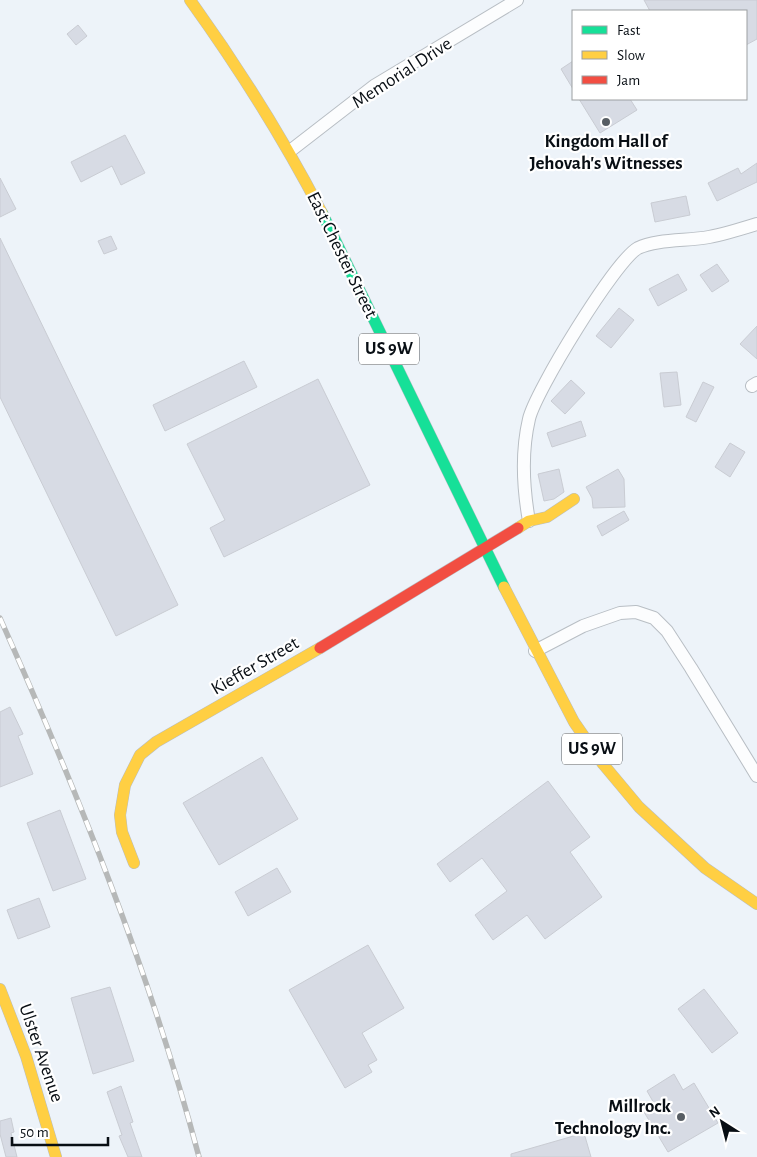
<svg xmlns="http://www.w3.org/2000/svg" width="757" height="1157" viewBox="0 0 757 1157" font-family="'Alegreya Sans',sans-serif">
  <rect width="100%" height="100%" fill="#edf3f9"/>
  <path fill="#d7dbe4" stroke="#c9ccd3" d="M 644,0 L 757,0 L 757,39 L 746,45 L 746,11 L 650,11 Z
    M 78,25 L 87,36 L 76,45 L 67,34 Z
    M 573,61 L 573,89 L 561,69 Z
    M 579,99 L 630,99 L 637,110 L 600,133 Z
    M 125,135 L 145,173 L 121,185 L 112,166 L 81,182 L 71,162 Z
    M 757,163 L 757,182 L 717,201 L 708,183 L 738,168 L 741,174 Z
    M 0,178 L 16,209 L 0,217 Z
    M 686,196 L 690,215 L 655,222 L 651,203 Z
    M 111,236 L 117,249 L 104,254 L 98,241 Z
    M 0,238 L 178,605 L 116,636 L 0,397 Z
    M 717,264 L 729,281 L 712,292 L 700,275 Z
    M 678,274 L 687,290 L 658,306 L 649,289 Z
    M 619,308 L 634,320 L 611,348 L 596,336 Z
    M 757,326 L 757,359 L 740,344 Z
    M 244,361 L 257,387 L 165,431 L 153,405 Z
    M 677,372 L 681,405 L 664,407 L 660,373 Z
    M 318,379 L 370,485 L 224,557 L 210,528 L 225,520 L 187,444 Z
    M 571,380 L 585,393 L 565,414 L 551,401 Z
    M 703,382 L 714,387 L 696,422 L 686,417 Z
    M 581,421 L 586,436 L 552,447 L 547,433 Z
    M 730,443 L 745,452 L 730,477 L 715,467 Z
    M 559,469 L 564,492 L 554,499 L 544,501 L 538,474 Z
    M 618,469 L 624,479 L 625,507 L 593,508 L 592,498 L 586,487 Z
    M 624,511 L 629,520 L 602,536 L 597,526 Z
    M 10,707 L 23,734 L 18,736 L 33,774 L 0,787 L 0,712 Z
    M 262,757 L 298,819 L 219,865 L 183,803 Z
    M 548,781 L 590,837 L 570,852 L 602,897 L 545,939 L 527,915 L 493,940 L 475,915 L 507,891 L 482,858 L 450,882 L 437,864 Z
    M 60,810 L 86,879 L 53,891 L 27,823 Z
    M 277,868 L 291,892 L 248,916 L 235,892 Z
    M 39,898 L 50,927 L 18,939 L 7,910 Z
    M 368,945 L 404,1008 L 362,1033 L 377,1060 L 368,1065 L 372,1072 L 345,1088 L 289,990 Z
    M 110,987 L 134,1061 L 93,1074 L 71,998 Z
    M 704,989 L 738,1033 L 712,1053 L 678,1009 Z
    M 674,1074 L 683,1090 L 694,1083 L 718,1123 L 668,1152 L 644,1112 L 655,1105 L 647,1091 Z
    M 121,1086 L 133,1122 L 130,1123 L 142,1157 L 128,1157 L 119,1136 L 122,1135 L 107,1092 Z
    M 11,1118 L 14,1132 L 11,1133 L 17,1157 L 6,1157 L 0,1134 L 0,1121 Z
    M 584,1133 L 591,1157 L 511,1157 L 511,1154 Z"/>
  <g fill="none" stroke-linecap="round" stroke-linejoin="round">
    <g stroke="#b8bec4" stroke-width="14">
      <path id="street" d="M 290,151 L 374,86 L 517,0
        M 752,386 L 757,383
        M 529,521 C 523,487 521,453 529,419 C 535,392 615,261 638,248 C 656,239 689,241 709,237 C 725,234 741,229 757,224
        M 535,651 L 583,626 L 620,613 L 636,612 L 654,618 L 667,631 L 691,668 L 757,776"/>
    </g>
    <g stroke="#b8bec4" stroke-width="12">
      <path id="fast" d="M 322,213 L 504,587"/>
    </g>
    <g stroke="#b8bec4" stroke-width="12">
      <path id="slow" d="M 190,0 C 239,68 283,138 322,213
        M 518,528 L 529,521 L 547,517 L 574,499
        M 504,587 L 574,722 L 603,764 L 639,807 L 705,868 L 757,904
        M 134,863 L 122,832 L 120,815 L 125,785 L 140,755 L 156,742 L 320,648
        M 0,989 L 26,1056 L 56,1157"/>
    </g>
    <g stroke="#b8bec4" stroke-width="12">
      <path id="jam" d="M 320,648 L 518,528"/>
    </g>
    <use href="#street" stroke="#fcfdfe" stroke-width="12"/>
    <use href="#fast" stroke="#16e098" stroke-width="11"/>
    <use href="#slow" stroke="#ffcf43" stroke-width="11"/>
    <use href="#jam" stroke="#f24e42" stroke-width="11"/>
    <g stroke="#b6b8b8" stroke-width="5.5">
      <path id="rail" d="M 0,618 C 78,793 150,972 199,1157"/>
    </g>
    <use href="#rail" stroke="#fff" stroke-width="4" stroke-dasharray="11" stroke-linecap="butt"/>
  </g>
  <g fill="#585e64" stroke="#fff" stroke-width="2">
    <circle cx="606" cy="122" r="5"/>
    <circle cx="681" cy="1117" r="5"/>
  </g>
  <g text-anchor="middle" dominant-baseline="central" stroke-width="4.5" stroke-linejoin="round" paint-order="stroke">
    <g fill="#fff" stroke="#52565a" stroke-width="1">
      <rect x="359" y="333.5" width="60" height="31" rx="4"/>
      <rect x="562" y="733.5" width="60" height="31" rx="4"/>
    </g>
    <g font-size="18" font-weight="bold" fill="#080e14">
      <text x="389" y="349">US 9W</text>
      <text x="592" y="749">US 9W</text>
    </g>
    <g font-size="19" fill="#080e14" stroke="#fff">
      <text transform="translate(402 73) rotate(-33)">Memorial Drive</text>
      <text transform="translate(342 255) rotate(64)">East Chester Street</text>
      <text transform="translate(255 666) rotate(-30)">Kieffer Street</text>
      <text transform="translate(41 1053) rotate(71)">Ulster Avenue</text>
    </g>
    <g font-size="19" font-weight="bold" fill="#080e14" stroke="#fff">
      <text x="606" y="141">Kingdom Hall of<tspan x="606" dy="22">Jehovah's Witnesses</tspan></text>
      <text x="671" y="1106" text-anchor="end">Millrock<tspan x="671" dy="22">Technology Inc.</tspan></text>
    </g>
  </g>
  <rect x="572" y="10" width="175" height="90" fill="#ffffff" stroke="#9c9fa1"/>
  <rect x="582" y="26" width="25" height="8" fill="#16e098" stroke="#9c9fa1"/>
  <text x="617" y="35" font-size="15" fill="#080e14">Fast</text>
  <rect x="582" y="51" width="25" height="8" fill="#ffcf43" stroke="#9c9fa1"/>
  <text x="617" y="60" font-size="15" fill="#080e14">Slow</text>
  <rect x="582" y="76" width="25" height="8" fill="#f24e42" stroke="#9c9fa1"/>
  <text x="617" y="85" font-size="15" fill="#080e14">Jam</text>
  <g transform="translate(722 1122) rotate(324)" stroke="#ffffff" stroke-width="4" paint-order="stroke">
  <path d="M0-4L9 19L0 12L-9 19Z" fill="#080e14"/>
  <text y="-8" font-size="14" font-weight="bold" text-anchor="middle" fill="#080e14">N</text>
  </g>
  <path d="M12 1137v8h96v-8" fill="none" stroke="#080e14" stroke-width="2.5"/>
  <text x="20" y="1137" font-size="15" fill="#080e14" stroke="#ffffff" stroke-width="4" paint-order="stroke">50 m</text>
</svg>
